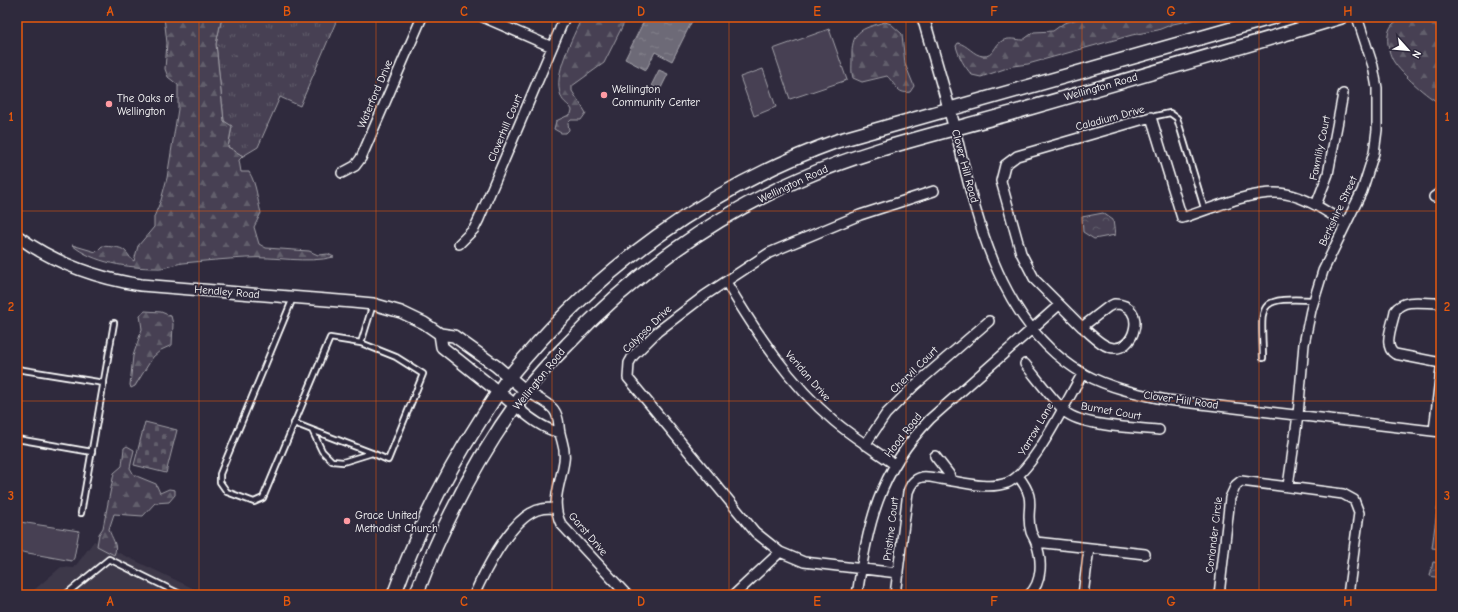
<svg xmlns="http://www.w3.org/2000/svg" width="1458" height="612" viewBox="0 0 1458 612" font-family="'Comic Neue',sans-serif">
  <defs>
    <pattern id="grass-tufts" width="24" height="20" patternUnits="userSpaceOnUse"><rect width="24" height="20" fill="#464152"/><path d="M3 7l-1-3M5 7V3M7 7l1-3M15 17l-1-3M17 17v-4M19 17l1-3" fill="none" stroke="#625e6c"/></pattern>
    <pattern id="forest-firs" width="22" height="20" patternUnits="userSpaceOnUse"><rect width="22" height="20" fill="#464152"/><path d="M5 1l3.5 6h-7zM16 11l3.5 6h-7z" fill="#625e6c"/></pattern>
    <pattern id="cemetery-stones" width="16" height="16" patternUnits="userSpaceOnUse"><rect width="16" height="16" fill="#464152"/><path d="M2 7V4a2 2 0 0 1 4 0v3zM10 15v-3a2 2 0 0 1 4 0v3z" fill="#625e6c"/></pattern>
    <pattern id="park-crowns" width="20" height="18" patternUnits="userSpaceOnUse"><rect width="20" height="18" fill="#464152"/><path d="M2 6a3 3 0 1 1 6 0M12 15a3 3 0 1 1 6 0" fill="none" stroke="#625e6c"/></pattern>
    <pattern id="water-ripples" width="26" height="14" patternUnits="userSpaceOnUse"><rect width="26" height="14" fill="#6d6a77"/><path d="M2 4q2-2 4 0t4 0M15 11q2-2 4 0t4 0" fill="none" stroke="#83808b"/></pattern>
  </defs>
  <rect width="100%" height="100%" fill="#2f2a3d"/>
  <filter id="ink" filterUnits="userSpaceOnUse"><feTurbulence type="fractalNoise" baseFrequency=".025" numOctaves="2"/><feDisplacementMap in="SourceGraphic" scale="8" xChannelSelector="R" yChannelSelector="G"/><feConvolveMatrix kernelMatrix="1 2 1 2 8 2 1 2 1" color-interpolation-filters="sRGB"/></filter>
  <g filter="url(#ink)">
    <path fill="#3c3749" d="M 94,541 L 207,595 L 28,595 L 61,567 L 74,568 Z"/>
    <path fill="url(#grass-tufts)" stroke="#a2a0a8" d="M 222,17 L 338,17 L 300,106 L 280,97 L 258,147 L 243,156 L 228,147 L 232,127 L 224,121 L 216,44 Z"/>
    <path fill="url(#forest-firs)" stroke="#a2a0a8" d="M 164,17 L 222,17 L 216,44 L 224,121 L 232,126 L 228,147 L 243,156 L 239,160 L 241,172 L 249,172 C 257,185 257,199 261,213 L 254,227 L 259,244 L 266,248 L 309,251 L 318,255 L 328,254 L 334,257 C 306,264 275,256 246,258 C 225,259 204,261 183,263 C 174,264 164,269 156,268 C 129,268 93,263 72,245 L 96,252 L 102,246 C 110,247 120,246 125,251 C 129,254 129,258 134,261 L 138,246 L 154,227 L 154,217 L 161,200 L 167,178 L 178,109 L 178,85 L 168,77 L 165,69 L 167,43 Z
      M 582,17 L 627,17 L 604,63 L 572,86 L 572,91 L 586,113 L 581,120 L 571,120 L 568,123 L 569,130 L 566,133 L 561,133 L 554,129 L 556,121 L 571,114 L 572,110 C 569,104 563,103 561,96 C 552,75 573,38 582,17 Z
      M 1085,17 L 1207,17 L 1173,24 L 1158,30 L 1132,35 L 1028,64 L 1013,66 L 981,77 L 972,75 C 964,66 959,57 956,46 L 958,43 C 968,45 973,55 983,56 C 994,57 994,45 1002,41 C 1008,37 1017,40 1023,40 L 1034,32 L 1053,31 L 1064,23 Z
      M 1419,17 L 1441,17 L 1440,103 C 1428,98 1401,73 1394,62 C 1388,53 1384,33 1393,24 C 1399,18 1410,19 1419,17 Z
      M 885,22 L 891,24 L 902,34 L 905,64 L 914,86 L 910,92 C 897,95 895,83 887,76 L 862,82 L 853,78 C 851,72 852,66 852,59 C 851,31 860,29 885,22 Z
      M 145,311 L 161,312 L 171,316 L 173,324 L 172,345 L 161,350 L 153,357 L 135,386 L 131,388 L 130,385 L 133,356 L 142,329 L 140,315 Z
      M 127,446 L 134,450 L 130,468 L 134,475 L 156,484 L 160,493 L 169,489 L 175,490 L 175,495 L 169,502 L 155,503 L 143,516 L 114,514 L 109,529 C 111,538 119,545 114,555 L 97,546 L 99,534 L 103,528 L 114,473 L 122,466 L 124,448 Z"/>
    <path fill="url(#cemetery-stones)" stroke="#a2a0a8" d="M 145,422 L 177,430 L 166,473 L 134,465 Z"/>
    <path fill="url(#park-crowns)" stroke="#a2a0a8" d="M 1103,213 L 1113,220 L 1115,235 L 1094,239 L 1083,232 L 1082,217 Z
      M 1433,562 L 1441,563 L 1441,578 L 1430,576 Z"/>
    <path fill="#464152" stroke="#a2a0a8" d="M 829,29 L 847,80 L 790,99 L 773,49 Z
      M 763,69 L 776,107 L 754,116 L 740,77 Z
      M 1439,495 L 1441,495 L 1441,549 L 1432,548 Z
      M 20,522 L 79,531 L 74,558 L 72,561 L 17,551 Z"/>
    <path fill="url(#water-ripples)" stroke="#a7a6ad" d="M 646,17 L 694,17 L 672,61 L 655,52 L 646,70 L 625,59 Z
      M 659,70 L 668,74 L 661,88 L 655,91 L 652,84 Z"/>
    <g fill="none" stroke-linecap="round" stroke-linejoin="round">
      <g stroke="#fff" stroke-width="8">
        <path id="service" d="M 1151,117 L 1170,113 L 1177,118 L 1205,211
          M 293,298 L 220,474 L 220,482 L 227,492 L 254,502 L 263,498 L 330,338 L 361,343 L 396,357 L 423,374 L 388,460 L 372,453 L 343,462 L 332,461 L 322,451 L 312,430 L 294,423
          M 361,343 L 373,304
          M 1263,358 C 1262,304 1254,297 1314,300
          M 17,369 L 104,383
          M 312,430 L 372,453
          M 17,439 L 92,452
          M 81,513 L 114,323
          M 65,595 L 109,559 L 182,595"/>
      </g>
      <g stroke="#fff" stroke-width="12">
        <path id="minor" d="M 483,17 L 552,47
          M 955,129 C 976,216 999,326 1084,374 C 1110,388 1139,394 1167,400 L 1441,432
          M 342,173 L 355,166 L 361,158 L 422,17
          M 1434,197 L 1441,192
          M 1316,205 L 1328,174 L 1343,94
          M 459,244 L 474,229 L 479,219 L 565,17
          M 726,282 C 756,332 789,383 834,421 C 853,437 874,450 894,464
          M 1441,303 C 1427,304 1404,297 1395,311 C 1393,324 1382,346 1395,354 L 1441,363
          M 1114,304 C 1149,303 1135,356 1109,347 C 1099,344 1090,333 1082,327 L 1108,307 Z
          M 1082,327 L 1035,280 L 1021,253 L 1001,181 L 1005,165 L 1017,156 L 1151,117 L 1182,218 C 1212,209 1255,188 1286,194 C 1308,198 1327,212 1346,224
          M 1025,364 C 1035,376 1057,406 1068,414 C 1086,426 1136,428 1159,430
          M 526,391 C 533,395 550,404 554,410 C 560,418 558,425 560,433 C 562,443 566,450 564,461 C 561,483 550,502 561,524 L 627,595
          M 516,406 C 529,418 542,428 560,433
          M 1434,431 L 1441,369
          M 865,445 L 886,414 L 914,386 L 989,321
          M 935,456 L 949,474 L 951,480
          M 1018,476 C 1039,502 1024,508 1031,532 C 1032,535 1035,539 1036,543 C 1042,559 1043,582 1029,595
          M 1288,486 L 1298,415 L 1304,344 L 1311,310 L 1323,271 L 1362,191 L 1374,153 L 1377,130 L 1377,88 L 1373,66 L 1357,17
          M 1036,542 L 1145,554
          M 898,573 L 804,562 L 780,552 L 755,532 L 628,378 L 629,363 L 633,356 L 657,332 L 704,296 L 769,253 L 860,215 L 934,191
          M 474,595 C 485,571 508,526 531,513 C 539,508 547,508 555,508
          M 734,595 L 780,552
          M 857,595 C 868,524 878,473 930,419 L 1059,305
          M 895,595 L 908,492 C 911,484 914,479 922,477 C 928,476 935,478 941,479 C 962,482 987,490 1007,483 C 1033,473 1067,399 1083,373
          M 1083,595 L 1089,548
          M 1219,595 L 1230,498 L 1236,485 L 1241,481 L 1343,494 L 1354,500 L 1359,513 L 1348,595"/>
      </g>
      <g stroke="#fff" stroke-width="14">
        <path id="tertiary" d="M 923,17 L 955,129
          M 17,236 C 54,263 95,278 141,285 L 352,302 L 373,304 L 401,312 L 424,323 L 440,334 L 454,336 L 496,366 L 526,391
          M 440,334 L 442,347 L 516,406"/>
      </g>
      <g stroke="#fff" stroke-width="16">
        <path id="secondary" d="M 394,595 C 416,534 443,478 478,424 C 488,408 498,392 509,377 C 594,271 709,187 837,141 L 1274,17
          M 416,595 C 443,523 479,454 525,392 C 537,376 552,360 567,345 C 632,275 712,217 800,179 C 872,147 950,131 1026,109 C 1131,79 1236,49 1341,17"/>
      </g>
      <use href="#service" stroke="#2f2a3d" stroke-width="4.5"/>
      <use href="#minor" stroke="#2f2a3d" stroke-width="9"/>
      <use href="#tertiary" stroke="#2f2a3d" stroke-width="11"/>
      <use href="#secondary" stroke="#2f2a3d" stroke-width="13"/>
    </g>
  </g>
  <path fill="none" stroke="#e8590c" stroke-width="1" stroke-opacity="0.55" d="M 199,17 L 199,595M 376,17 L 376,595M 552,17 L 552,595M 729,17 L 729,595M 906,17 L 906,595M 1082,17 L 1082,595M 1259,17 L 1259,595M 17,211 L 1441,211M 17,401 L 1441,401"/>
  <g fill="#ff9aa2" stroke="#2f2a3d" stroke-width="1.5">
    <circle cx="604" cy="95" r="4"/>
    <circle cx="109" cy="104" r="4"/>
    <circle cx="347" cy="521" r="4"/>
  </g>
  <g text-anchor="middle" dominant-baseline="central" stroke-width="3.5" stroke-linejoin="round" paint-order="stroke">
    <g font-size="11" fill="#fff" stroke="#2f2a3d">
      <text transform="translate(1101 87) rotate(-16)">Wellington Road</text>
      <text transform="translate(375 94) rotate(-67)">Waterford Drive</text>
      <text transform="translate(1110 118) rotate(-15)">Caladium Drive</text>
      <text transform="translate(505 128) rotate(-67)">Cloverhill Court</text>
      <text transform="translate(1320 148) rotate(-78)">Fawnlily Court</text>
      <text transform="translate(965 166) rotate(75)">Clover Hill Road</text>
      <text transform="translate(793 184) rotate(-25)">Wellington Road</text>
      <text transform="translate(1338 211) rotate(-65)">Berkshire Street</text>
      <text transform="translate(227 292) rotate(5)">Hendley Road</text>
      <text transform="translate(647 329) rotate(-44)">Calypso Drive</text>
      <text transform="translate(914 370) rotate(-44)">Chervil Court</text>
      <text transform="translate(808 376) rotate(49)">Veridan Drive</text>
      <text transform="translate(539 379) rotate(-51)">Wellington Road</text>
      <text transform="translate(1181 400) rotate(8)">Clover Hill Road</text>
      <text transform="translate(1111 411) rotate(10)">Burnet Court</text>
      <text transform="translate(1036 429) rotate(-60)">Yarrow Lane</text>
      <text transform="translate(903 435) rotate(-52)">Hood Road</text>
      <text transform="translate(891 529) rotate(-83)">Pristine Court</text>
      <text transform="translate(588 534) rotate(49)">Garst Drive</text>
      <text transform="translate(1214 535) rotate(-83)">Coriander Circle</text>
    </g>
    <g font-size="11" fill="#fff" stroke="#2f2a3d" text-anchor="start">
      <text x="612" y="89">Wellington<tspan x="612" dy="13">Community Center</tspan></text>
      <text x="117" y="98">The Oaks of<tspan x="117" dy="13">Wellington</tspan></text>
      <text x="355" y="515">Grace United<tspan x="355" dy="13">Methodist Church</tspan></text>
    </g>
  </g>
  <rect width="1458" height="612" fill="none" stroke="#2f2a3d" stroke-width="44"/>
  <g transform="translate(1408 50) rotate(117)" stroke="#2f2a3d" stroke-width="3" paint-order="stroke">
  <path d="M0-3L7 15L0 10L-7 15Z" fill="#ffffff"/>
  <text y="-6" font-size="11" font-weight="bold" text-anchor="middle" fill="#ffffff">N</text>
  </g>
  <rect x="22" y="22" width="1414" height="568" fill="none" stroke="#e8590c" stroke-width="1.5"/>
  <g font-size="13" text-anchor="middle" font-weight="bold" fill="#e8590c">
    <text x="110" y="16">A</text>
    <text x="287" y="16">B</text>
    <text x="464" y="16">C</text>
    <text x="641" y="16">D</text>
    <text x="817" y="16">E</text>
    <text x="994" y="16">F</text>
    <text x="1171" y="16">G</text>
    <text x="1348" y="16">H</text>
    <text x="11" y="121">1</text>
    <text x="1447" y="121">1</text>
    <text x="11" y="311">2</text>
    <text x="1447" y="311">2</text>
    <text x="11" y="500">3</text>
    <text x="1447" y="500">3</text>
    <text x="110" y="606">A</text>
    <text x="287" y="606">B</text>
    <text x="464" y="606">C</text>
    <text x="641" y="606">D</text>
    <text x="817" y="606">E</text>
    <text x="994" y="606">F</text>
    <text x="1171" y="606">G</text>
    <text x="1348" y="606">H</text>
  </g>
</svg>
